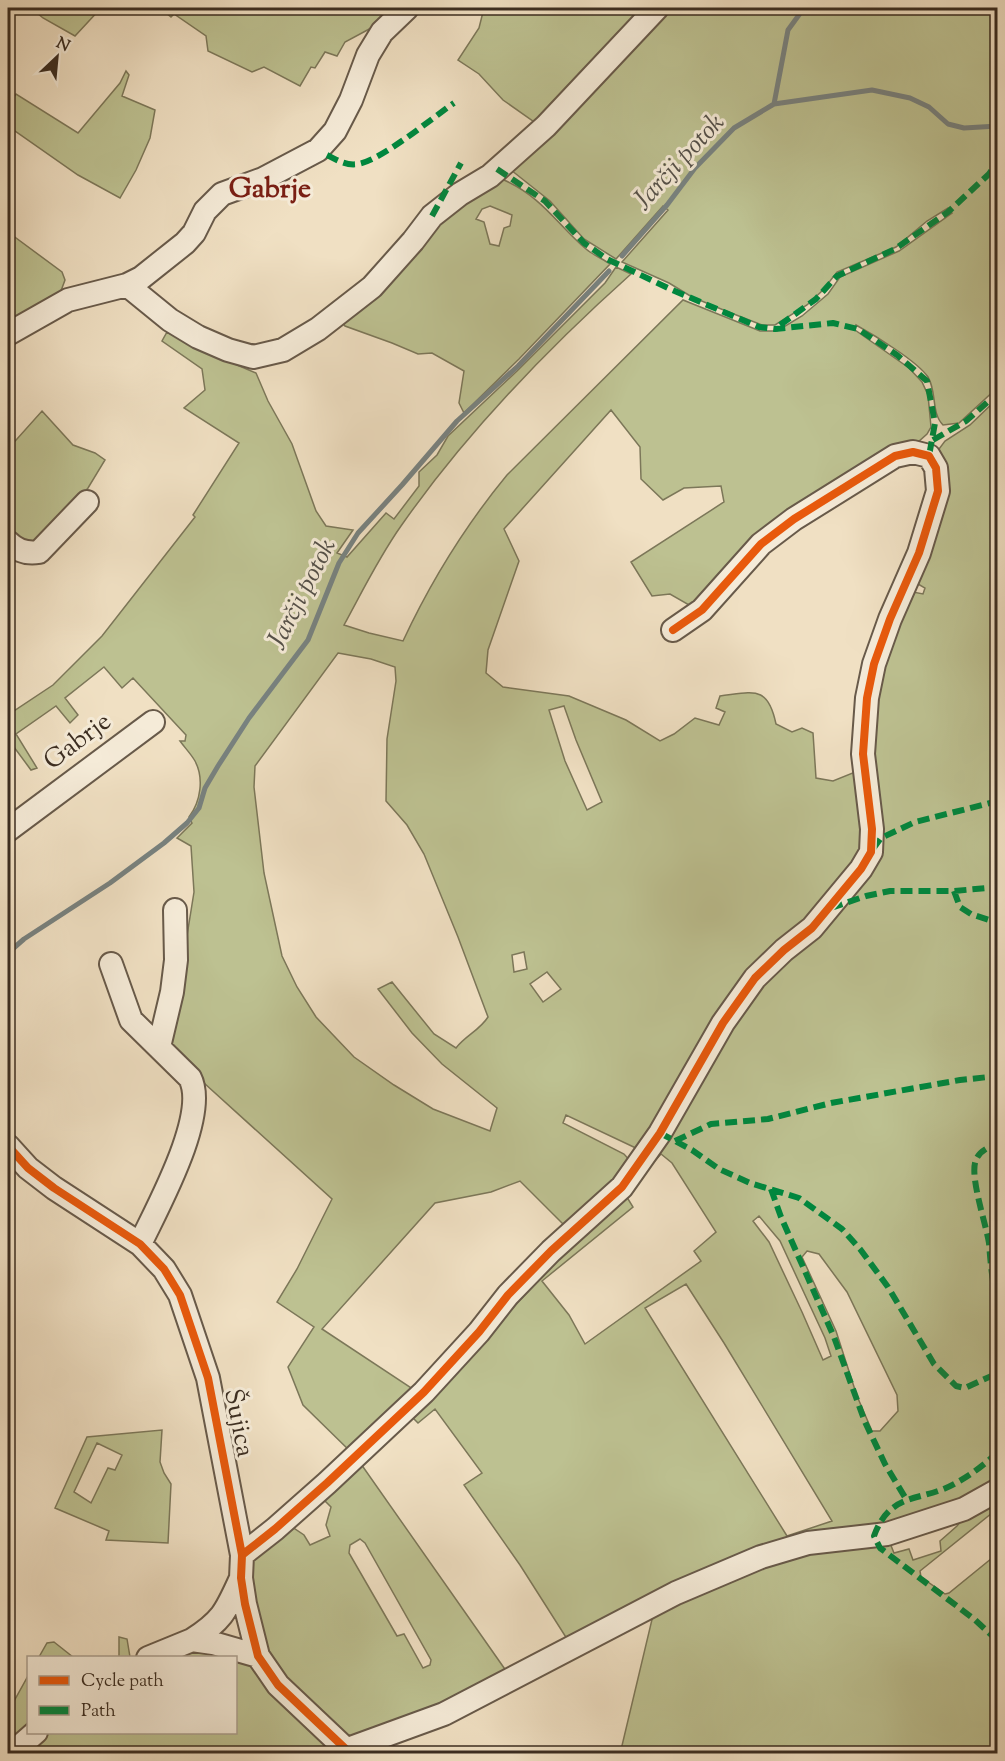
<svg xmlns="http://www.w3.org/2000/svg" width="1005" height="1761" viewBox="0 0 1005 1761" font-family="'Sorts Mill Goudy',serif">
  <rect width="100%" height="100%" fill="#f0e0c3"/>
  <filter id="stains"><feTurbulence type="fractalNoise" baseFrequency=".00333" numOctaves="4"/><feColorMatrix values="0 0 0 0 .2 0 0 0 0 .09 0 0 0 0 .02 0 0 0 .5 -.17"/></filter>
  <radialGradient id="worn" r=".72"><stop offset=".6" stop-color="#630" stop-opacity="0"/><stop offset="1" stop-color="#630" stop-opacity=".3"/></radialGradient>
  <path fill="#bdc191" stroke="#7c7759" stroke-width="1.5" fill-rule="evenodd" d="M 31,8 L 101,8 L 75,36 L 43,18 Z
    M 160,8 L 397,8 L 373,27 L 345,42 L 337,56 L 325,52 L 315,68 L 311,67 L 300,86 L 264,67 L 252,72 L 208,51 L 206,36 L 174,14 L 171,17 Z
    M 484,8 L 650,8 L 540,126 L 503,100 L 479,74 L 458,60 L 479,28 Z
    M 663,8 L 997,8 L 997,388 L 959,423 L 943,425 C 931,413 937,392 928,377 C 917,361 874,335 856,325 L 855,330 L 909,368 L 922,382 L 928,395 L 931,427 L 927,434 L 918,442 L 872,463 L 703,603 L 689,605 L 670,594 L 652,596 L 631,562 L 724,502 L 721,486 L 684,488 L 663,500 L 641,479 L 640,447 L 611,410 L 504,529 L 519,561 L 488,650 L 486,673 L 503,687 L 569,696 L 626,720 L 660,741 L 674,734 L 695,718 L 719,725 L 725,712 L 716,708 L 720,696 C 754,692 768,685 776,724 L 792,732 L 802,728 L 813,733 L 816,778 L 833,781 L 860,770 L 865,853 L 822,907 L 640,1150 L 566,1115 L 563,1123 L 624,1154 L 633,1164 L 568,1229 L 520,1181 L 491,1192 L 435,1203 L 322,1329 L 419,1393 L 354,1455 L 303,1405 L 288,1367 L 314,1327 L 277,1302 L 297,1269 L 332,1199 L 204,1083 L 169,1048 L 194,892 L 191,846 L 177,838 L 192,823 L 189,817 C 201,801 204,778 195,761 C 191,754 185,748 180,741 L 185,741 L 186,735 L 133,678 L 122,688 L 104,667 L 65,698 L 78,715 L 70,723 L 56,706 L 16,734 L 37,768 L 31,770 L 8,739 L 8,715 L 53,685 L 102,636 L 195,517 L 193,515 L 239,443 L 184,408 L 205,390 L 202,369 L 162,341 L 167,332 L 204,351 L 256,373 L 268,401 L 292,444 L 316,511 L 326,526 L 353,530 L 337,553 L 347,557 L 386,513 L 394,519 L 419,486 L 419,472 L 437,455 L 448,436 L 517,371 L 605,283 L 616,267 L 631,274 C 546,350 466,433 401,526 C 379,557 362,592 344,625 L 369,633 L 403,641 C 431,581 465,526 507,475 L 683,300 L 760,331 L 777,331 L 802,316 L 828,294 L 840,277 L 899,251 L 952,213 L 948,208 L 927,221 L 896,247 L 837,272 L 823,290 L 807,305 L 775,325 L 762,325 L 726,311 L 692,297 L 669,283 L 622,262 L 668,210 L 663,206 L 616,259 L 584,239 L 550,201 L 511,170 ZM 338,653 L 371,659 L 395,667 L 396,681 L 387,739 L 386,801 L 407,825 L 424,854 L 458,937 L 488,1017 C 480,1030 465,1036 456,1048 L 434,1034 L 392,982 L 378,989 L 412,1033 L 442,1064 L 497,1108 L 490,1131 L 433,1109 L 394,1085 L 354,1057 L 316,1017 L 297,987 L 282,956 L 264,873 L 254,787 L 255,766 ZM 564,706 L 576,740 L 602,802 L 587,810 L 565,761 L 549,710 ZM 524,952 L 527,969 L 514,972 L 512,955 ZM 547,972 L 561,989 L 543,1002 L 530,984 Z
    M 126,71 L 129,75 L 122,96 L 155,110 L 150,138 L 136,170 L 120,198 L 78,175 L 8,126 L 8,106 L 16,94 L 78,133 L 120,83 Z
    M 504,180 C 542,197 557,224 586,249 C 593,255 603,259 610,264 L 519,359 L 464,413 L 459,403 L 464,371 L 432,353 L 418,354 L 392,343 L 345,326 L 341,321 L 443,213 L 492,181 ZM 490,206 L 512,215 L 510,226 L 504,228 L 499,246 L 490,244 L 484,222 L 476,219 L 482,209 Z
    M 8,232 L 62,272 L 65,280 L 58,299 L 8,324 Z
    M 997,399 L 997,1488 L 953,1513 L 807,1539 L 569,1642 L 520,1565 L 464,1485 L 482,1473 L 435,1409 L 418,1423 L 411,1416 L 621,1193 L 724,1029 L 869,865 L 870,704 L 908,591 L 923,594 L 925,588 L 913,581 L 939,449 L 945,441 L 970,425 ZM 661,1154 L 672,1163 L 716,1232 L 694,1251 L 701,1261 L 585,1344 L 569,1315 L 542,1281 L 633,1207 L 625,1194 ZM 759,1216 L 780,1241 L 825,1338 L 831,1356 L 823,1360 L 802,1312 L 769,1242 L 753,1221 ZM 807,1251 L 819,1254 L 847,1292 L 897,1395 L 898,1411 L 880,1431 L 872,1431 L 857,1396 L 836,1331 L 802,1257 ZM 686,1284 L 724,1343 L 832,1521 L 787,1536 L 645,1308 Z
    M 42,411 L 73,445 L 95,453 L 105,460 L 88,488 L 51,532 L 33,548 L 8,534 L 8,449 Z
    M 162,1430 L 160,1462 L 164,1473 L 171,1484 L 168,1543 L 106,1540 L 109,1531 L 55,1508 L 87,1437 ZM 97,1443 L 122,1455 L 115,1470 L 108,1468 L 91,1503 L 74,1492 Z
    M 361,1464 L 509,1675 L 488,1688 L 347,1738 L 273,1666 L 250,1594 L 252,1559 L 292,1527 L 304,1535 L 310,1545 L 330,1536 L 326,1525 L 331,1507 L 323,1499 ZM 360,1539 L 365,1543 L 431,1660 L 430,1665 L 423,1668 L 404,1634 L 397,1636 L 349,1553 L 350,1545 Z
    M 997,1495 L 997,1509 L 920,1571 L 921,1577 L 945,1594 L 949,1593 L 997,1554 L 997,1753 L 620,1754 L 654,1611 L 766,1561 L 888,1538 L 894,1553 L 909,1549 L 913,1560 L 941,1551 L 940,1541 L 957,1526 L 968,1512 Z
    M 119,1637 L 127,1639 L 130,1657 L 119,1657 Z
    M 54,1642 L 73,1657 L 83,1657 L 39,1657 L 47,1643 Z
    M 202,1649 C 221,1651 237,1655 253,1666 L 295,1715 L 340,1753 L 18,1754 L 46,1733 L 236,1732 L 236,1658 L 172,1657 Z
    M 28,1676 L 28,1731 L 8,1747 L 8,1712 Z"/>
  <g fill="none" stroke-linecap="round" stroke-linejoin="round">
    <path stroke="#788280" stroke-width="5" d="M 774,104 L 788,30 L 804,8
      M 622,256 L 667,205 L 695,168 L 734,128 L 774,104 L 872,90 L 910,98 L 929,107 L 948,124 L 964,128 L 998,126
      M 8,953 L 24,939 L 110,883 L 164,843 L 187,823 L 199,808 L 205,788 L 218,766 L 249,718 L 308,640 L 339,563 L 358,533 L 402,485 L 457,421 L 518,366 L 609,271"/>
    <g stroke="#685a4a" stroke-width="26">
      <path id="minor" d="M 127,285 L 170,320 L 198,337 L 228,350 L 253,357 L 283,350 L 318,329 L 372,287 L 413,241 L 432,216 L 460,194 L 490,176 L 546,126 L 657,8
        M 8,334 L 68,300 L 127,285 L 141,278 L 185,243 L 194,233 L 205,211 L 222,194 L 263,179 L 318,150 L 335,131 L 351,100 L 368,55 L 382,32 L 407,8
        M 8,542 C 17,551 27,554 39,552 L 87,502
        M 8,830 L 153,722
        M 111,964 L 131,1020 L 190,1078 C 209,1115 157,1208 140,1244
        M 159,1047 L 172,992 L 176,960 L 175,910
        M 8,1146 L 28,1168 L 54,1188 L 140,1244 L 164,1269 L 180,1295 L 208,1378 L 242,1555 L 241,1578 L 245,1604 L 258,1656 L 278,1685 L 351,1754
        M 242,1555 L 275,1529 L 327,1483 L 424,1392 L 479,1332 L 508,1295 L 551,1251 L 622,1187 L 660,1133 L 723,1023 L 755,978 L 784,950 L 812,928 L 861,869 L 871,852 L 872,829 L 863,754 L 867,698 L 874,664 L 890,619 L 919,553 L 938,491 L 936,468 L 929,456 L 913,452 L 895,456 L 794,519 L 761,544 L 702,610 L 673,630
        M 192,1640 C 223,1620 226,1611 241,1578
        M 148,1658 L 192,1640 L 213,1643 L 258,1656
        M 348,1749 L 444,1714 L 676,1593 L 761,1557 L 808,1543 L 887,1534 L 964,1509 L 998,1490
        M 11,1754 L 36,1732"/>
    </g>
    <use href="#minor" stroke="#f5ebd8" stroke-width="22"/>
    <path stroke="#00873e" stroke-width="6" stroke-dasharray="12 6" stroke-linecap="butt" d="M 327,155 C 337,160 346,166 358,164 C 382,160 432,118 454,103
      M 497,169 L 545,201 L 584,243 L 607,259 L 670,289 L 759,327 L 775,329 L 833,323 L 858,329 L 897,355 L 927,381 L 935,423 L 929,456
      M 432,216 L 461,163
      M 780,325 L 816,299 L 837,276 L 895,249 L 948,212 L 989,174 L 998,161
      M 933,440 L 966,421 L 998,393
      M 873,849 L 881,838 L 915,822 L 998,801
      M 954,891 L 960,907 L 971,914 L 998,923
      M 831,908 L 866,896 L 890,891 L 954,891 L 998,887
      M 660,1133 L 692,1150 L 719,1169 L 750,1183 L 799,1198 L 842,1229 L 860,1249 L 888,1287 L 934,1364 L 956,1386 L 965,1388 L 998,1373
      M 675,1141 L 711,1124 L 768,1119 L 831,1103 L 960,1080 L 998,1076
      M 771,1189 L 781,1217 L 834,1337 L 865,1422 L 885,1464 L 906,1499
      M 993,1281 C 991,1268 990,1256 989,1243 C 986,1224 969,1175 976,1160 C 979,1151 989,1147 998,1143
      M 998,1452 C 985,1464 971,1475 956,1483 C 921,1503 891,1490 874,1536 L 880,1548 L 974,1619 L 998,1641"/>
    <g stroke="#f5ebd8" stroke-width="11">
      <path id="cycleway" d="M 8,1146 L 28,1168 L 54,1188 L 140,1244 L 164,1269 L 180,1295 L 208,1378 L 242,1555 L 241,1578 L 245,1604 L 258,1656 L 278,1685 L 351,1754
        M 242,1555 L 275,1529 L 327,1483 L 424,1392 L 479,1332 L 508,1295 L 551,1251 L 622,1187 L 660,1133 L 723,1023 L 755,978 L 784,950 L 812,928 L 861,869 L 871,852 L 872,829 L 863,754 L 867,698 L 874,664 L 890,619 L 919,553 L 938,491 L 936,468 L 929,456 L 913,452 L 895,456 L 794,519 L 761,544 L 702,610 L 673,630"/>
    </g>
    <use href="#cycleway" stroke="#e8590c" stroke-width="8"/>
  </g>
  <g text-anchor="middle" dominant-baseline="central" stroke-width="6" stroke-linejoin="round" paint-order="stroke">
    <g font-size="26" fill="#3b2d21" stroke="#f5ebd8">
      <text transform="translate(78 742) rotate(-37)">Gabrje</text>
      <text transform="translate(238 1423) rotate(79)">Šujica</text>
    </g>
    <g font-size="27" font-style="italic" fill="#545049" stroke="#f5ebd8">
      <text transform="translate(680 162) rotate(-47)">Jarčji potok</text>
      <text transform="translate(303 594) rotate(-63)">Jarčji potok</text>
    </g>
    <g font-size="28" font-weight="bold" fill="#7a1f14" stroke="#f5ebd8">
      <text x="270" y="190">Gabrje</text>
    </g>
  </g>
  <rect width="1005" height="1761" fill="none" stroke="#f0e0c3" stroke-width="30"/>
  <rect x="9" y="9" width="987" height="1743" fill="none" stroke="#3b2d21" stroke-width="3"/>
  <rect x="15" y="15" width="975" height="1731" fill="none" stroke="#3b2d21" stroke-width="1.5"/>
  <rect x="27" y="1656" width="210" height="78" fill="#f5ebd8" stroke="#ab9f8f" stroke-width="1.5"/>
  <rect x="39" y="1676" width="30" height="9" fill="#e8590c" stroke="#ab9f8f" stroke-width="1.5"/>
  <text x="81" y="1686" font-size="18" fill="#3b2d21">Cycle path</text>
  <rect x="39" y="1706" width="30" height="9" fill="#00873e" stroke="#ab9f8f" stroke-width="1.5"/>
  <text x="81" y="1716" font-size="18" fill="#3b2d21">Path</text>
  <g transform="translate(57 57) rotate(26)" stroke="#f5ebd8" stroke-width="4.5" paint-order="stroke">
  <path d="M0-4.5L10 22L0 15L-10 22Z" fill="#3b2d21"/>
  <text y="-9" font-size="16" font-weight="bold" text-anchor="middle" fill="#3b2d21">N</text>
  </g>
  <rect width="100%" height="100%" filter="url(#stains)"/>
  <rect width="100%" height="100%" fill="url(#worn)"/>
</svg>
